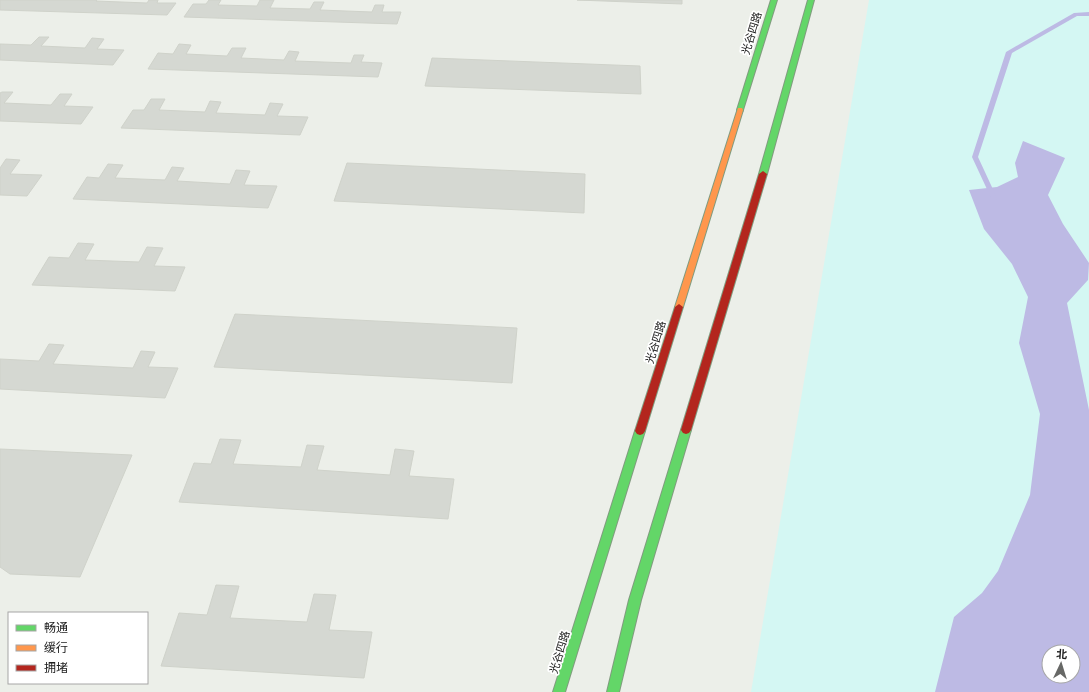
<svg xmlns="http://www.w3.org/2000/svg" width="1089" height="692" viewBox="0 0 1089 692" font-family="'Open Sans','Noto Sans SC',sans-serif">
  <rect width="100%" height="100%" fill="#ecefe9"/>
  <path fill="#d4f7f3" fill-rule="evenodd" d="M 869,0 L 1089,0 L 1089,692 L 751,692 ZM 1049,652 L 1073,652 L 1073,676 L 1049,676 Z"/>
  <path fill="#bdbae4" fill-rule="evenodd" d="M 1023,141 L 1065,158 L 1048,195 L 1063,224 L 1089,263 L 1088,280 L 1067,303 L 1089,410 L 1089,692 L 935,692 L 954,617 L 982,593 L 998,571 L 1030,495 L 1040,414 L 1019,343 L 1028,297 L 1012,264 L 984,229 L 969,190 L 997,187 L 1018,177 L 1015,163 ZM 1049,652 L 1073,652 L 1073,676 L 1049,676 Z"/>
  <g fill="none" stroke-linecap="round" stroke-linejoin="round">
    <path fill="#bdbae4" fill-rule="evenodd" d="M 1089,12 L 1089,16 L 1077,16 L 1012,53 L 978,157 L 997,198 L 996,200 L 992,200 L 972,157 L 1006,52 L 1074,13 Z"/>
  </g>
  <path fill="#d5d8d2" stroke="#cfd2ca" d="M 0,0 L 97,0 L 96,1 L 147,3 L 149,0 L 158,0 L 157,3 L 176,3 L 167,15 L 0,10 Z
    M 209,0 L 221,0 L 218,5 L 257,6 L 260,0 L 274,0 L 270,8 L 310,9 L 314,2 L 324,2 L 320,10 L 372,12 L 375,5 L 384,5 L 382,12 L 401,12 L 397,24 L 184,17 L 193,4 L 206,4 Z
    M 577,0 L 682,0 L 682,4 Z
    M 39,37 L 49,37 L 41,46 L 85,48 L 92,38 L 104,39 L 97,49 L 124,50 L 113,65 L 0,60 L 0,44 L 31,45 Z
    M 179,44 L 191,45 L 186,54 L 227,56 L 232,48 L 246,48 L 241,58 L 284,60 L 289,51 L 299,52 L 295,61 L 351,63 L 354,55 L 364,55 L 361,62 L 382,63 L 378,77 L 148,69 L 158,53 L 173,54 Z
    M 432,58 L 640,66 L 641,94 L 425,86 Z
    M 2,92 L 13,92 L 4,103 L 51,105 L 60,94 L 72,94 L 64,106 L 93,107 L 81,124 L 0,121 L 0,93 Z
    M 151,99 L 165,99 L 159,110 L 205,112 L 210,101 L 221,102 L 216,113 L 265,115 L 270,103 L 283,104 L 277,116 L 308,117 L 300,135 L 121,128 L 133,110 L 144,110 Z
    M 6,159 L 20,160 L 10,174 L 42,175 L 27,196 L 0,195 L 0,168 Z
    M 347,163 L 585,174 L 584,213 L 334,201 Z
    M 108,164 L 123,165 L 115,178 L 165,180 L 172,167 L 184,168 L 177,181 L 230,184 L 236,170 L 250,171 L 244,185 L 277,186 L 268,208 L 73,199 L 87,177 L 99,178 Z
    M 78,243 L 94,244 L 85,260 L 139,262 L 147,247 L 163,248 L 154,266 L 185,267 L 175,291 L 32,285 L 49,257 L 69,258 Z
    M 235,314 L 517,328 L 512,383 L 214,367 Z
    M 49,344 L 64,345 L 53,364 L 133,368 L 141,351 L 155,352 L 148,367 L 178,368 L 165,398 L 0,389 L 0,359 L 39,361 Z
    M 220,439 L 241,440 L 233,464 L 301,467 L 307,445 L 324,446 L 317,470 L 390,475 L 395,449 L 414,451 L 409,476 L 454,479 L 448,519 L 179,502 L 194,463 L 211,464 Z
    M 0,449 L 132,455 L 80,577 L 10,574 L 0,567 Z
    M 216,585 L 239,586 L 230,618 L 307,622 L 314,594 L 336,595 L 329,630 L 372,632 L 364,678 L 161,666 L 179,613 L 207,615 Z"/>
  <g fill="none" stroke-linecap="round" stroke-linejoin="round">
    <g stroke="#819b7f" stroke-width="2">
      <path id="fast" d="M 771,0 L 777,0 L 743,110 L 742,112 L 738,112 L 737,110 Z
        M 808,0 L 814,0 L 767,174 L 763,177 L 759,174 Z
        M 686,426 L 689,427 L 691,430 L 641,600 L 619,692 L 607,692 L 629,600 L 681,430 L 683,427 Z
        M 640,427 L 643,428 L 645,431 L 565,692 L 553,692 L 635,431 L 637,428 Z"/>
    </g>
    <g stroke="#819b7f" stroke-width="2">
      <path id="slow" d="M 738,108 L 742,108 L 743,110 L 683,307 L 679,310 L 675,307 Z"/>
    </g>
    <g stroke="#819b7f" stroke-width="2">
      <path id="jam" d="M 763,171 L 767,174 L 691,430 L 689,433 L 686,434 L 683,433 L 681,430 L 759,174 Z
        M 679,304 L 683,307 L 645,431 L 643,434 L 640,435 L 637,434 L 635,431 L 675,307 Z"/>
    </g>
    <use href="#fast" fill="#63d668" fill-rule="evenodd"/>
    <use href="#slow" fill="#ff974d" fill-rule="evenodd"/>
    <use href="#jam" fill="#b3261e" fill-rule="evenodd"/>
  </g>
  <g text-anchor="middle" dominant-baseline="central" stroke-width="3.5" stroke-linejoin="round" paint-order="stroke">
    <g font-size="11" fill="#202020" stroke="#fff">
      <text transform="translate(751 33) rotate(-73)">光谷四路</text>
      <text transform="translate(655 342) rotate(-73)">光谷四路</text>
      <text transform="translate(559 652) rotate(-73)">光谷四路</text>
    </g>
  </g>
  <rect x="8" y="612" width="140" height="72" fill="#ffffff" stroke="#a6a6a6"/>
  <rect x="16" y="625" width="20" height="6" fill="#63d668" stroke="#a6a6a6"/>
  <text x="44" y="632" font-size="12" fill="#202020">畅通</text>
  <rect x="16" y="645" width="20" height="6" fill="#ff974d" stroke="#a6a6a6"/>
  <text x="44" y="652" font-size="12" fill="#202020">缓行</text>
  <rect x="16" y="665" width="20" height="6" fill="#b3261e" stroke="#a6a6a6"/>
  <text x="44" y="672" font-size="12" fill="#202020">拥堵</text>
  <g transform="translate(1061 664) rotate(4)"><circle r="19" fill="#ffffff" stroke="#a6a6a6"/>
  <path d="M0-3L7 15L0 10L-7 15Z" fill="#676866"/>
  <text y="-6" font-size="11" font-weight="bold" text-anchor="middle" fill="#202020">北</text>
  </g>
</svg>
